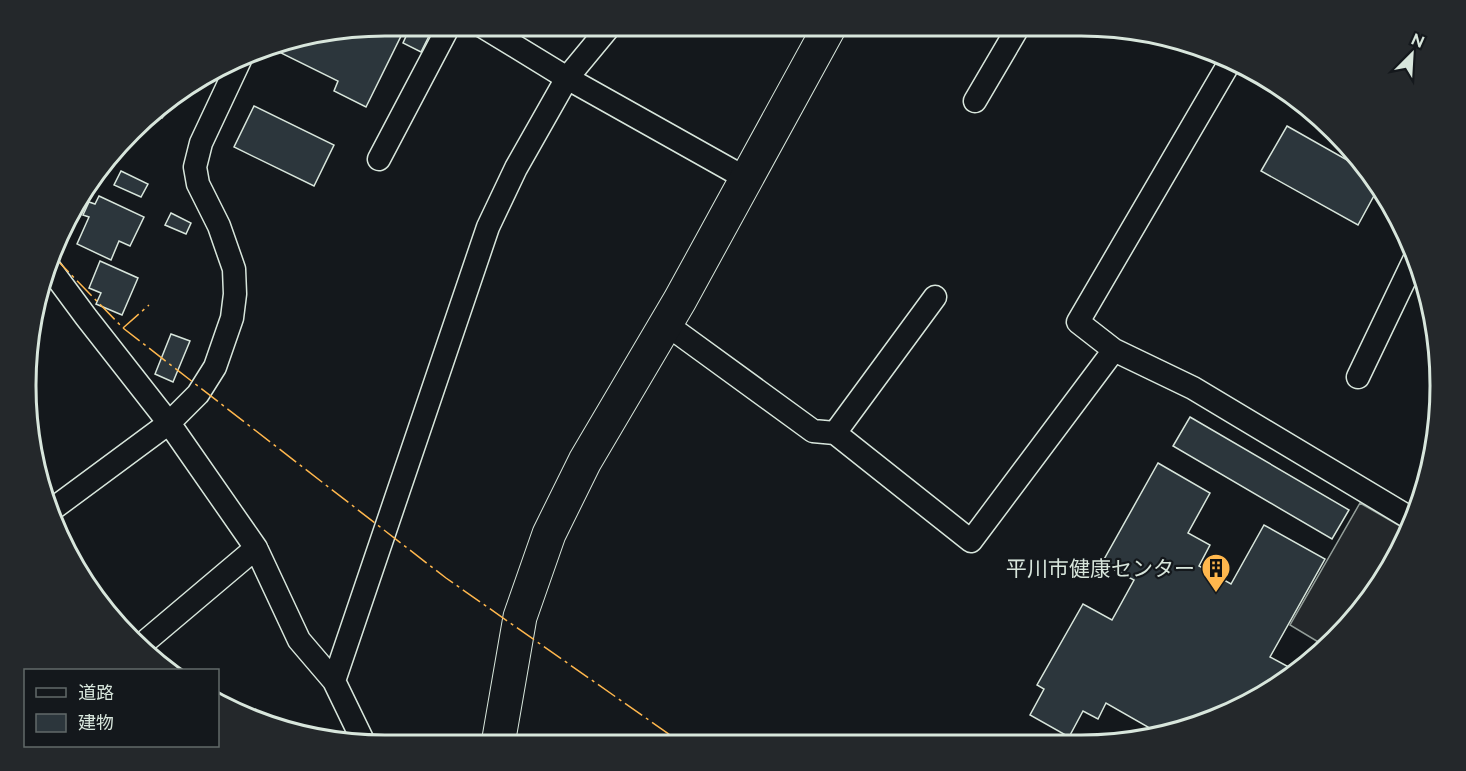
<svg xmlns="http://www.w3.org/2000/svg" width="1466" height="771" viewBox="0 0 1466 771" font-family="Raleway,'Noto Sans JP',sans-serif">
  <rect width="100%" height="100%" fill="#14181c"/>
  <path fill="#24282b" stroke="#939e99" stroke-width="1.5" d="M 1360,503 L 1407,530 L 1403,545 L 1351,623 L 1325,646 L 1290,625 Z"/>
  <path fill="#2c363c" stroke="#d8e6dc" stroke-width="1.5" d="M 384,26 L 402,34 L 366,107 L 334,91 L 338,81 L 281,53 L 286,42 Z
    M 394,26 L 434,26 L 421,52 L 403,43 L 408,32 Z
    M 178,94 L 180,96 L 162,118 L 155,112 L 166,100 Z
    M 254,106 L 334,145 L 314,186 L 234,147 Z
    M 1287,126 L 1363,169 L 1376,192 L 1358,225 L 1261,171 Z
    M 137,131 L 82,196 L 81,196 L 86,186 Z
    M 121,171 L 148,184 L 141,197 L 114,185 Z
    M 99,196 L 144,217 L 130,246 L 119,241 L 111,260 L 77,244 L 89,217 L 83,215 L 89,202 L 95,204 Z
    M 171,213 L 191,223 L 186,234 L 165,225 Z
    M 100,261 L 138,278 L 122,315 L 96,304 L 101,293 L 89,288 Z
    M 171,334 L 190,341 L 173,382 L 155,374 Z
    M 1190,417 L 1349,510 L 1332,539 L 1173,446 Z
    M 1158,463 L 1210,493 L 1188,533 L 1210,545 L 1199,566 L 1231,584 L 1264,525 L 1325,559 L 1270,657 L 1296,671 L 1281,685 L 1251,701 L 1246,698 L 1242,705 L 1218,718 L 1160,734 L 1106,703 L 1098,719 L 1083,711 L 1069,737 L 1030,715 L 1044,689 L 1037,685 L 1083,604 L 1112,620 L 1134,580 L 1102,563 Z"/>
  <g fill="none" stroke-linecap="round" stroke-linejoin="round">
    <g stroke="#d8e6dc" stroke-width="25">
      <path id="street" d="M 482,26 L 567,78 L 747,179
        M 975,101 L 1019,26
        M 379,159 L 449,26
        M 49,267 L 86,317 L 169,423 L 256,548 L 299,640 L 334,681 L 365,745
        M 666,324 L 813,431 L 835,433 L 971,541 L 1114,350 L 1193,388 L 1410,518
        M 1114,350 L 1078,322 L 1231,60
        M 1358,377 L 1415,258
        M 835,433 L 935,297
        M 50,511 L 169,423 L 198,394 L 215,367 L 232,318 L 235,294 L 234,269 L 219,226 L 198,184 L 195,167 L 201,143 L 240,60
        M 140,646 L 256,548
        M 334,681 L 488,227 L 516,168 L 567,78 L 610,26"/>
    </g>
    <g stroke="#d8e6dc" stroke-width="35">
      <path id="secondary" d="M 498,744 L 520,617 L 549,534 L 585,461 L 680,300 L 830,26"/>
    </g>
    <use href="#street" stroke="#14181c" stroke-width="22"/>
    <use href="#secondary" stroke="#14181c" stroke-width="33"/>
    <path stroke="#ffb74d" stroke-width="1.5" stroke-dasharray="21 4.5 3 4.5" stroke-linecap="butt" d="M 54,257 L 123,328 L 446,578 L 683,744
      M 123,328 L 149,305"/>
  </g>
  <defs>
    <g id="building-pin" transform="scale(1.5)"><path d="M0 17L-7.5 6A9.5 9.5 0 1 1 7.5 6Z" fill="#ffb74d" stroke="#14181c"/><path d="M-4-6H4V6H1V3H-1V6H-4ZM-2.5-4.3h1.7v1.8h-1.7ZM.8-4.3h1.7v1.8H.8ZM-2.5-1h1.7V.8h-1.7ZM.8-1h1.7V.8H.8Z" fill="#111"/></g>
  </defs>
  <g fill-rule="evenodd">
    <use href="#building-pin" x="1216" y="568"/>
  </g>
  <g text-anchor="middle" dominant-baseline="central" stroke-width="4.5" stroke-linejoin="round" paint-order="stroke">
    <g font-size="21" fill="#d8e6dc" stroke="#14181c" text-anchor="end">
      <text x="1195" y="568">平川市健康センター</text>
    </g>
  </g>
  <path d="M0 0H1466V771H0ZM385 36H1081A349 349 0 0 1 1430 385V386A349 349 0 0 1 1081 735H385A349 349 0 0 1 36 386V385A349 349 0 0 1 385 36Z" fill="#24282b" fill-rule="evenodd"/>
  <path fill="none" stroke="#d8e6dc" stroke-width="3" d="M385 36H1081A349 349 0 0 1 1430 385V386A349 349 0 0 1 1081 735H385A349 349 0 0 1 36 386V385A349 349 0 0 1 385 36Z"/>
  <rect x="24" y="669" width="195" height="78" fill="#14181c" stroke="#626a69" stroke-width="1.5"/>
  <rect x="36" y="688" width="30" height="9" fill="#14181c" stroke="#626a69" stroke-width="1.5"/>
  <text x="78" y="699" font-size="18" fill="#d8e6dc">道路</text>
  <rect x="36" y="714" width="30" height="18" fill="#2c363c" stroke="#626a69" stroke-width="1.5"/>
  <text x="78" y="729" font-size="18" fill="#d8e6dc">建物</text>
  <g transform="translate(1412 54) rotate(24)" stroke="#14181c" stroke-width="4.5" paint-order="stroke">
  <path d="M0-4.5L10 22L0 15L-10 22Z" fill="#d8e6dc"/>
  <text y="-9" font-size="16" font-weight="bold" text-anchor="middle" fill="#d8e6dc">N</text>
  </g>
</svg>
